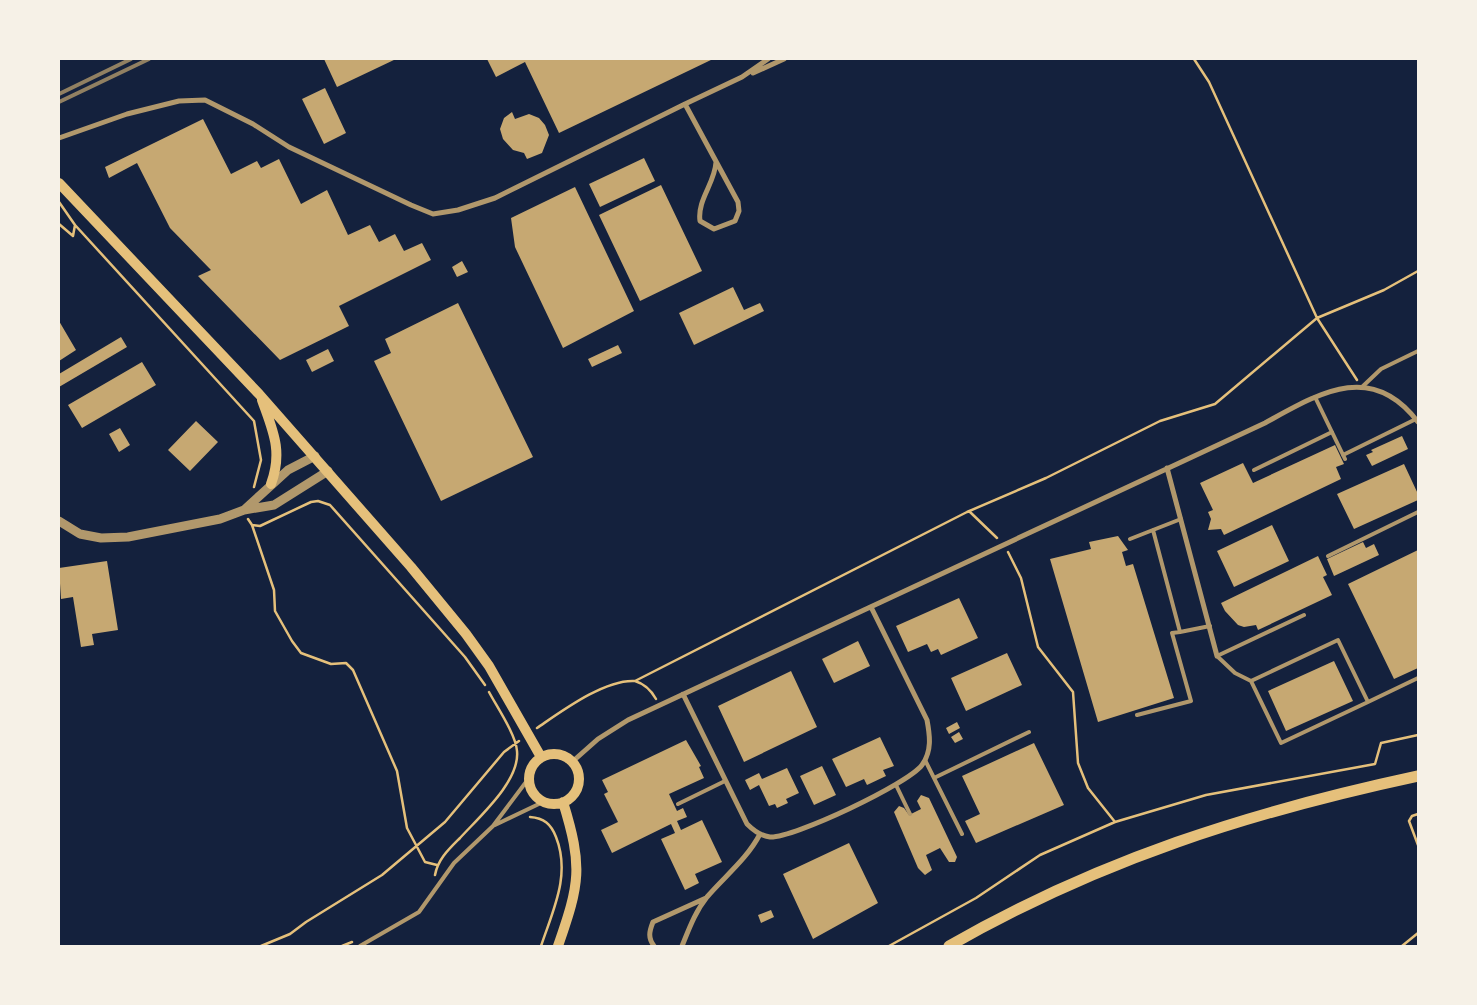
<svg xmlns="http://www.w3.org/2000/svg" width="1477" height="1005" viewBox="0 0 1477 1005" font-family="Helvetica,sans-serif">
  <rect width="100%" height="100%" fill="#14213d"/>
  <path fill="#c6a872" d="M 324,59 L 396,59 L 337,87 Z
    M 487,59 L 713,59 L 559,133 L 525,62 L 496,77 Z
    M 325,88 L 346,133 L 324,144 L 302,99 Z
    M 512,112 L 515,119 L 529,114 L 539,118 L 545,125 L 549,135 L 542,153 L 527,159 L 524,153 L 513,150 L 503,139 L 500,129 L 504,118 Z
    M 203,119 L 231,174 L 257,161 L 261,168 L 279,159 L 301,204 L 327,190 L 348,235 L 370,225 L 379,242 L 395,234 L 404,251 L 422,243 L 431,260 L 339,306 L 349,326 L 280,360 L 198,276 L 211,270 L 170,228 L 137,163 L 109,178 L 105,167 Z
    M 644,158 L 655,181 L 600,207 L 589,184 Z
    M 661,185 L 702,271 L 640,301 L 599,215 Z
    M 575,187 L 634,311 L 563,348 L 515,247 L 511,218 Z
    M 462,261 L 468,272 L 457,277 L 452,267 Z
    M 733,287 L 744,310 L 760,303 L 764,311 L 694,345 L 679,313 Z
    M 458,303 L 533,457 L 441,501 L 374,361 L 391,353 L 385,339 Z
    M 59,321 L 76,350 L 59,361 Z
    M 121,337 L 127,347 L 59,387 L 59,374 Z
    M 618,345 L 622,353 L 592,367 L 588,359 Z
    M 328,349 L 334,361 L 312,372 L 306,360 Z
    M 142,362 L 156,385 L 82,428 L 68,405 Z
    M 196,421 L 218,442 L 190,471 L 168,450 Z
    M 120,428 L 130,445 L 119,452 L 109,434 Z
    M 1402,436 L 1408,449 L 1372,466 L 1366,455 L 1373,452 L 1371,450 Z
    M 1335,445 L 1344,464 L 1336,467 L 1341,479 L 1224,535 L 1221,529 L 1208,530 L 1211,519 L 1208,512 L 1213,510 L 1200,483 L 1243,463 L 1253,483 Z
    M 1404,464 L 1418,494 L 1418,500 L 1354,529 L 1337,494 Z
    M 1272,525 L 1289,561 L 1234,587 L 1217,551 Z
    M 1118,536 L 1128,550 L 1122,552 L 1126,566 L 1133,564 L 1174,698 L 1098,722 L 1050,559 L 1091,549 L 1089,542 Z
    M 1363,542 L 1366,548 L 1374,544 L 1379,555 L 1334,576 L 1327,559 Z
    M 1418,550 L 1418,668 L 1394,679 L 1348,584 Z
    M 1318,556 L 1327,575 L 1323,577 L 1332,595 L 1258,630 L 1256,625 L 1244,627 L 1238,625 L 1225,611 L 1221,603 Z
    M 107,561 L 118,630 L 92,634 L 94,645 L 81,647 L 73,597 L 61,599 L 59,568 Z
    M 959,598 L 978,638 L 941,655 L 938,649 L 931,652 L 927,644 L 908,652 L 896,626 Z
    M 858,641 L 870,666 L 834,683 L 822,659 Z
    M 1007,653 L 1022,685 L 966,711 L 951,678 Z
    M 1334,661 L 1353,701 L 1286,731 L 1268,691 Z
    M 791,671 L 817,727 L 744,762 L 718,706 Z
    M 957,722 L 960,728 L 949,734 L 946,728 Z
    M 959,732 L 963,739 L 955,743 L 951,737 Z
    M 880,737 L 894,766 L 883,770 L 886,776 L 867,785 L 864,779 L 846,787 L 832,759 Z
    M 686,740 L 701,766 L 699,767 L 704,778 L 669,794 L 677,811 L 683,808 L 687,817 L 677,821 L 681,830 L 702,820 L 722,862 L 695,874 L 699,883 L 685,890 L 661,839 L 675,833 L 671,824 L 612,853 L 601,830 L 618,822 L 604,794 L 608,792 L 602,780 Z
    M 1034,743 L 1064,805 L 976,843 L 965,821 L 980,814 L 962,776 Z
    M 822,766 L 836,795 L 814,805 L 800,776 Z
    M 787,768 L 799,793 L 786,799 L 788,803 L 777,808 L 775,804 L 769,806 L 759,785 L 750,790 L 745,780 L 759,773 L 762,779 Z
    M 921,795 L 929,798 L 957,857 L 955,862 L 949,862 L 940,848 L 926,855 L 932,870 L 925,875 L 918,868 L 894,812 L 899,806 L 904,808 L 909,815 L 921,809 L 917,801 Z
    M 849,843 L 878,903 L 813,939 L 783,874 Z
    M 771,910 L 774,917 L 761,923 L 758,915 Z"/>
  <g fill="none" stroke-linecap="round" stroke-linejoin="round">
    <path stroke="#e5c07b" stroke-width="2.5" d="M 1194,59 L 1209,82 L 1317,318 L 1357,380
      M 59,202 L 75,225 L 73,236 L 59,224
      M 75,225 L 254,421 L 261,460 L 254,487
      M 970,512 L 997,538
      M 248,519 L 252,525 L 260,526 L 311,502 L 318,501 L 330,505 L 465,657 L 485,685
      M 252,525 L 274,590 L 275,611 L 292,641 L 301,653 L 331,664 L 346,663 L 353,670 L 397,771 L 407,828 L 425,862 L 437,865
      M 1008,552 L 1021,578 L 1038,647 L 1073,692 L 1078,763 L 1088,788 L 1115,822
      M 635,681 C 645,684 651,690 656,699
      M 537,728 C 562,711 605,679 635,681 L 967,512 L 1046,478 L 1160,421 L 1215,404 L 1317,318 L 1384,290 L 1418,271
      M 1418,814 L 1412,816 L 1409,821 L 1418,845
      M 530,817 C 544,818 551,824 556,837 C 571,875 553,910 541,946
      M 435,875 C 438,859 449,849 460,838 C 480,816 520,781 517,751 C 516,735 497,707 489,692
      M 261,946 L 290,934 L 306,922 L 382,875 L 445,822 L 504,752 L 519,741
      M 342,946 L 352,942
      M 889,946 L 976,898 L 1040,855 L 1115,822 L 1206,795 L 1375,764 L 1381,743 L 1418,735
      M 1402,946 L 1418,933"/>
    <path stroke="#b1986c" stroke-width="4" d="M 1362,387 L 1381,369 L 1418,351
      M 1315,397 L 1345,459
      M 1343,455 L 1416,419
      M 1254,470 L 1332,432
      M 1153,530 L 1180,632 L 1210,626
      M 1130,539 L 1181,519
      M 1328,556 L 1418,512
      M 1251,681 L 1281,743 L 1368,702 L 1338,640 L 1251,681 L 1235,673 L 1217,656 L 1304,615
      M 1368,702 L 1418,678
      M 1137,715 L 1191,701 L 1172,633 L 1180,632
      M 925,760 L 962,834
      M 934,778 L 1029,732
      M 896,785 L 910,814
      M 678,804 L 725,781
      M 495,825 L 543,802
      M 360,946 L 419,912 L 454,863 L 493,826 L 529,778"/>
    <path stroke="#b1986c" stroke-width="5" d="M 753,73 L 784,59
      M 685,104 L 742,77 L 768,59
      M 59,138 L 127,114 L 179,101 L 205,100 L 253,124 L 289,147 L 411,205 L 433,214 L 458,210 L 495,198 L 685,104 L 738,202 L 739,211 L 735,221 L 714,229 L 700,221 C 697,200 715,183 716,162
      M 1167,468 L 1217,656
      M 683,694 L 747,824 C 753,830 761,836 770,837 C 794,838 908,784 922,765 C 932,751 930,736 927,720 L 871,607
      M 572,762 L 598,739 L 628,720 L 1265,423 C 1318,394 1371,360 1418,422
      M 654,946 C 648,938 649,932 653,922 L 706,898
      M 682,946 C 689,929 695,912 707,897 C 725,876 747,859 760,834"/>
    <path stroke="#b1986c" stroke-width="9" d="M 244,510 L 288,470 L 315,456
      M 59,521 L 80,534 L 101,538 L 128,537 L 220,519 L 244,510 L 274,505 L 328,471"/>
    <path stroke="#e5c07b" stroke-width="10" d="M 59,183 L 259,394 L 411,567 L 466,634 L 489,666 L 541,757
      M 262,400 C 273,431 283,451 271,484
      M529 779a25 25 0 1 1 50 0a25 25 0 1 1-50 0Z
      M 558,946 C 580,883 583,867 563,802"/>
    <path stroke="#e5c07b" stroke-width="11" d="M 949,946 C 1099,860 1250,812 1418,776"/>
    <path stroke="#918062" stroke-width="4" d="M 59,94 L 131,59
      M 59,102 L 149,59"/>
  </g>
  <rect width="1477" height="1005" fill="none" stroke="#f6f1e7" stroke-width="120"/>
</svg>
